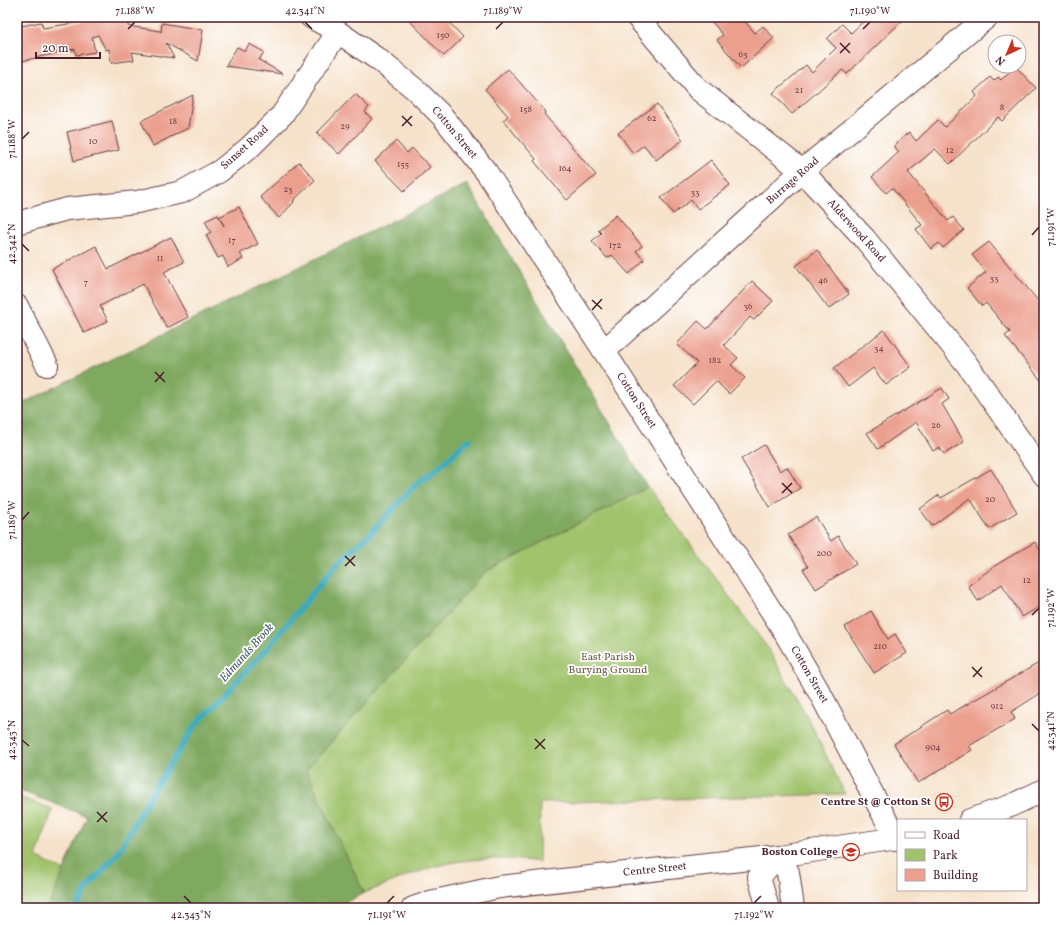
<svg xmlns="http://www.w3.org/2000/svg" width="1061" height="925" viewBox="0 0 1061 925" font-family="Vollkorn,serif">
  <rect width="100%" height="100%" fill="#fff"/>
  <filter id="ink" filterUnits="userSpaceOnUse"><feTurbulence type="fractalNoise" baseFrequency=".025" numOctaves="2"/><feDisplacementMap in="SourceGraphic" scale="8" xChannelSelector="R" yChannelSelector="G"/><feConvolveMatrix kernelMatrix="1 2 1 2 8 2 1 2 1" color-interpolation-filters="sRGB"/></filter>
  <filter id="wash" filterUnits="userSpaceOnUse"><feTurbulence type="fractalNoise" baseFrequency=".012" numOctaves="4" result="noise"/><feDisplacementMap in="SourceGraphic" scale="16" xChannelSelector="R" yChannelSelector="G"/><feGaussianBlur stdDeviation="0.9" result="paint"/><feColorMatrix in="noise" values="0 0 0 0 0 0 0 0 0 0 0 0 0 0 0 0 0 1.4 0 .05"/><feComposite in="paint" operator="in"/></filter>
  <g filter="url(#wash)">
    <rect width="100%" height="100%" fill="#f6e2ca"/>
    <path fill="#a0c36c" stroke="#75714c" d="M 648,487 L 767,647 L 807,716 L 845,794 L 540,803 L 539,862 C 501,857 462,857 424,870 C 404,876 384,886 364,893 L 306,770 L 485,572 Z
      M 17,796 L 53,809 L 36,857 L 69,873 L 52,908 L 17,908 Z"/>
    <path fill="#80a960" stroke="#656446" d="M 467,184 L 648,487 L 485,572 L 306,770 L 364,893 L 335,908 L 48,908 L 87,816 L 17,790 L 17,406 Z"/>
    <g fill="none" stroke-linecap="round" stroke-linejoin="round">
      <path stroke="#3caaba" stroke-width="6" d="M 76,908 L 88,887 L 117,854 L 153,791 L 195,726 L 264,652 L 337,564 L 370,534 L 417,483 L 437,469 L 469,440"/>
    </g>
    <g id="blocks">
      <path fill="#eb9f8d" d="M 112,17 L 132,17 L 133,22 L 128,24 L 128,26 L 160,31 L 161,32 L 162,23 L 203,30 L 198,61 L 166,43 L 174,58 L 132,52 L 134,60 L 111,63 L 109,49 L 106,50 L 98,35 L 92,37 L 95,52 L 76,55 L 75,49 L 17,62 L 17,27 L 41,22 L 43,28 Z
        M 406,17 L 444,17 L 463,37 L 444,56 Z
        M 708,17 L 741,17 L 755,33 L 763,26 L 774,38 L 741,68 L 717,40 L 723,35 Z
        M 868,17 L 906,17 L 847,74 L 842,70 L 792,114 L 773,93 L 806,65 L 812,72 L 836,48 L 827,39 L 842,24 L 851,33 Z
        M 249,44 L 264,52 L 259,60 L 283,74 L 226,66 L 237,47 L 245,51 Z
        M 1015,66 L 1036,88 L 1002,121 L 998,117 L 950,164 L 935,149 L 908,172 L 948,221 L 953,217 L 964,230 L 943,248 L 939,243 L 931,249 L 916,229 L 922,225 L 892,188 L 886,193 L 872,177 L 899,152 L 894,146 L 909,132 L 916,141 L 938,120 L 945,127 L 977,96 L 974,92 L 990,77 L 994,81 L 998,77 L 1001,80 Z
        M 508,69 L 546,112 L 544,114 L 596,175 L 567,200 L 534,161 L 536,159 L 503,120 L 508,116 L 485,89 Z
        M 355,94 L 369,107 L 365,112 L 372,119 L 339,154 L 317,133 Z
        M 193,95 L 188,128 L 153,146 L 141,121 Z
        M 657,104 L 683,140 L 656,160 L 644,145 L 633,153 L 618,133 Z
        M 112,121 L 119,150 L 74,161 L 67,132 Z
        M 396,141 L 407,153 L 412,148 L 430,167 L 404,191 L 375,161 Z
        M 711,160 L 730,185 L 698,209 L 691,200 L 673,214 L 661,198 Z
        M 299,162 L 315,180 L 293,201 L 294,202 L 279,218 L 260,197 Z
        M 239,207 L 258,244 L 240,253 L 243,259 L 228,267 L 223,256 L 218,258 L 206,235 L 211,232 L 205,221 L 218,215 L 224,226 L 219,217 Z
        M 616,215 L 642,246 L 636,251 L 644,260 L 629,274 L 612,255 L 607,258 L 592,241 L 601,233 L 598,230 Z
        M 171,237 L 184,262 L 164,272 L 188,317 L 167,328 L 143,284 L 100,306 L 108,321 L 84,333 L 52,269 L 96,246 L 108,269 Z
        M 989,242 L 1044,308 L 1044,384 L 1005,336 L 1010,332 L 986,303 L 982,306 L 967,288 L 986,272 L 972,255 Z
        M 817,250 L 849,294 L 829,309 L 796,266 Z
        M 752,281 L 773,301 L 754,320 L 750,317 L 724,345 L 738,358 L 731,365 L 745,378 L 729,394 L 716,381 L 693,404 L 674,386 L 697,363 L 677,344 L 698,321 L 707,329 Z
        M 884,330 L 911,367 L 886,385 L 873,368 L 848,387 L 834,368 Z
        M 942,388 L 949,399 L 942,404 L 964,442 L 944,454 L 939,447 L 933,451 L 916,422 L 878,449 L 867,433 Z
        M 764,445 L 780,471 L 787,467 L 800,488 L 770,507 L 741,459 Z
        M 991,469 L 1017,512 L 989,529 L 970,498 L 932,526 L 920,509 L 939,495 L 941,498 Z
        M 816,517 L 831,541 L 838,536 L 856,564 L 816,589 L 803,569 L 808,567 L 788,535 Z
        M 1035,542 L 1044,556 L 1044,604 L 1022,617 L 1002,584 L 978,601 L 968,586 L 996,565 Z
        M 871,611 L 888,639 L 895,634 L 907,653 L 874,673 L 845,627 Z
        M 1044,660 L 1044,691 L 1011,712 L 1015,719 L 969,746 L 972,750 L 918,783 L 894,744 L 947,710 L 950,714 Z"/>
    </g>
  </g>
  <g filter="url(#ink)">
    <use href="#blocks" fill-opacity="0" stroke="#643c43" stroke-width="1"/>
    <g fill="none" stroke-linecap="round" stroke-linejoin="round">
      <g stroke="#643c43" stroke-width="24">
        <path id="minor" d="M 311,17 L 338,32 L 379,60 L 416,90 L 443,117 L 487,173 L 604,351 L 781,626 L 822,697 L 896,839
          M 637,17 L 698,89 L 802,171 L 865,239 L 966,363 L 1044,475
          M 17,223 L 67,209 L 137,202 L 182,192 L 220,171 L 250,147 L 282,115 L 338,32
          M 17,306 L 47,365
          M 604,351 L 802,171 L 987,17
          M 768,908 L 759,877 L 778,856 L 788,872 L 793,908"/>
      </g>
      <g stroke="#643c43" stroke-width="24">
        <path id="primary" d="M 970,820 L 1010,806 L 1044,790
          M 413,908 L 430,902 L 499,887 L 778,856 L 898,838"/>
      </g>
      <use href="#minor" stroke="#fff" stroke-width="22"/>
      <use href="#primary" stroke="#fff" stroke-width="22"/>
    </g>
  </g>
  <path fill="none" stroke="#4a1f2b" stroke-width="1.5" d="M 305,22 L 312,29M 128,29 L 135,22M 496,29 L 503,22M 863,29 L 870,22M 840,43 L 850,53M 840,53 L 850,43M 402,116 L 412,126M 402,126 L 412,116M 22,139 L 29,132M 1032,235 L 1039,227M 22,244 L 29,251M 592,300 L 602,309M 592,310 L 602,299M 155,372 L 165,382M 155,382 L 164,372M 782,483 L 792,493M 782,493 L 792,483M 22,520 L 29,512M 345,556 L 355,566M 345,566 L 355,556M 1032,615 L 1039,608M 972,667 L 982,677M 973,677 L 982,667M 1032,724 L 1039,731M 535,739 L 545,749M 22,740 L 29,746M 535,749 L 545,739M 97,812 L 107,822M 97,822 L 107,812M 184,896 L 191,903M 387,903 L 394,896M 754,903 L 761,896"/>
  <defs>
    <g id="bus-ring" transform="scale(0.9)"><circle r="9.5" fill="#fff" stroke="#c8321e" stroke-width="1.5"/><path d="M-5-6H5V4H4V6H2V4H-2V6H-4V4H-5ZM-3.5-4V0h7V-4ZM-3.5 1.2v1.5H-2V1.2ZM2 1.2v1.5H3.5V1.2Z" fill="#c8321e"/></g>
    <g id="university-ring" transform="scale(0.9)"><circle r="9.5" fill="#fff" stroke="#c8321e" stroke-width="1.5"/><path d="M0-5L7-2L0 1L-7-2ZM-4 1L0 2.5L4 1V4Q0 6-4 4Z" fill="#c8321e"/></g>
  </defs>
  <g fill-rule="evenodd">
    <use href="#bus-ring" x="944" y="802"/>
    <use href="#university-ring" x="851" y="852"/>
  </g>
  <g text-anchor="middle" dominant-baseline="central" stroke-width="3.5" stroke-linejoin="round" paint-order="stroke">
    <g font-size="9" fill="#723f44">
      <text x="443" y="35">150</text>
      <text x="743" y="54">63</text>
      <text x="799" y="90">21</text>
      <text x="1002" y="107">8</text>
      <text x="526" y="109">158</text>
      <text x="652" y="118">62</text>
      <text x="173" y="121">18</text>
      <text x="345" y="126">29</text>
      <text x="93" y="141">10</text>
      <text x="950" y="150">12</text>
      <text x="403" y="164">155</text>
      <text x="565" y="168">164</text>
      <text x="288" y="189">23</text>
      <text x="695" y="192">33</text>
      <text x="232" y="240">17</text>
      <text x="615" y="245">172</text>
      <text x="160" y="258">11</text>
      <text x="994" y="278">33</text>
      <text x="823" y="280">46</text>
      <text x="86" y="282">7</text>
      <text x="748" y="306">36</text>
      <text x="879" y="348">34</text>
      <text x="715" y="360">182</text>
      <text x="936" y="425">26</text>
      <text x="990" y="499">20</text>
      <text x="824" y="553">200</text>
      <text x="1027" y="580">12</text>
      <text x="880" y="646">210</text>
      <text x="997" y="706">912</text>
      <text x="933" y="747">904</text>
    </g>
    <g font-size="11" fill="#4a1f2b" stroke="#fff">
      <text transform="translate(454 133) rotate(50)">Cotton Street</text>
      <text transform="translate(245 148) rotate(-42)">Sunset Road</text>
      <text transform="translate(793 181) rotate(-41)">Burrage Road</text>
      <text transform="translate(856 231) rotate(48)">Alderwood Road</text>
      <text transform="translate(636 401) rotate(57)">Cotton Street</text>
      <text transform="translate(809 675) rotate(60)">Cotton Street</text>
      <text transform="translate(655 870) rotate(-6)">Centre Street</text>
    </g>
    <g font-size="11" fill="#685842" stroke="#fff">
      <text x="608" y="657">East Parish<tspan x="608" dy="13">Burying Ground</tspan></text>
    </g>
    <g font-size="11" font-weight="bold" fill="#4a1f2b" stroke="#fff" text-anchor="end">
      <text x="931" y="802">Centre St @ Cotton St</text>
      <text x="838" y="852">Boston College</text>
    </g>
    <g font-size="12" font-style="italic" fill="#445e6b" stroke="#fff">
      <text transform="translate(247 653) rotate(-48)">Edmands Brook</text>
    </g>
  </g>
  <rect width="1061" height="925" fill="none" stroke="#fff" stroke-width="44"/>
  <rect x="897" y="819" width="130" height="72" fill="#ffffff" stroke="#b7a5aa"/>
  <rect x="905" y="832" width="20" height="6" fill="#ffffff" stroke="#b7a5aa"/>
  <text x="933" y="839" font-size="12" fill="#4a1f2b">Road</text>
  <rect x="905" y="849" width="20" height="12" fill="#a0c36c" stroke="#b7a5aa"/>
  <text x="933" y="859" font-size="12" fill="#4a1f2b">Park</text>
  <rect x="905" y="869" width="20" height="12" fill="#eb9f8d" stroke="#b7a5aa"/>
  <text x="933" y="879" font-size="12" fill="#4a1f2b">Building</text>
  <g transform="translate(1007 54) rotate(224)"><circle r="19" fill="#ffffff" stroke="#b7a5aa"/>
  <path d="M0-3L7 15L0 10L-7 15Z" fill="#c8321e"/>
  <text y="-6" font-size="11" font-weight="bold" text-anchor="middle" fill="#4a1f2b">N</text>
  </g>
  <path d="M36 52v6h64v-6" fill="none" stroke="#4a1f2b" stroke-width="2"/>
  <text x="42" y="52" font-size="12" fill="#4a1f2b" stroke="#ffffff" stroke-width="3" paint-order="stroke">20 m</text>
  <rect x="22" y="22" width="1017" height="881" fill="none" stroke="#4a1f2b" stroke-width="1.5"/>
  <g font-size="10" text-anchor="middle" fill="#4a1f2b">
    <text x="135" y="14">71.188°W</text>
    <text x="305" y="14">42.341°N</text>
    <text x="503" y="14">71.189°W</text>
    <text x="870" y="14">71.190°W</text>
    <text transform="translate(11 139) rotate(-90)" y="4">71.188°W</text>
    <text transform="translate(1050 227) rotate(-90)" y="4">71.191°W</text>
    <text transform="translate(11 244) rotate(-90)" y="4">42.342°N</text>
    <text transform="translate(11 520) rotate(-90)" y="4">71.189°W</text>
    <text transform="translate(1050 608) rotate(-90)" y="4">71.192°W</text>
    <text transform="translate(1050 731) rotate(-90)" y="4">42.341°N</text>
    <text transform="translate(11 740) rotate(-90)" y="4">42.343°N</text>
    <text x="191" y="918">42.343°N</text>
    <text x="387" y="918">71.191°W</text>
    <text x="754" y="918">71.192°W</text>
  </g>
</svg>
